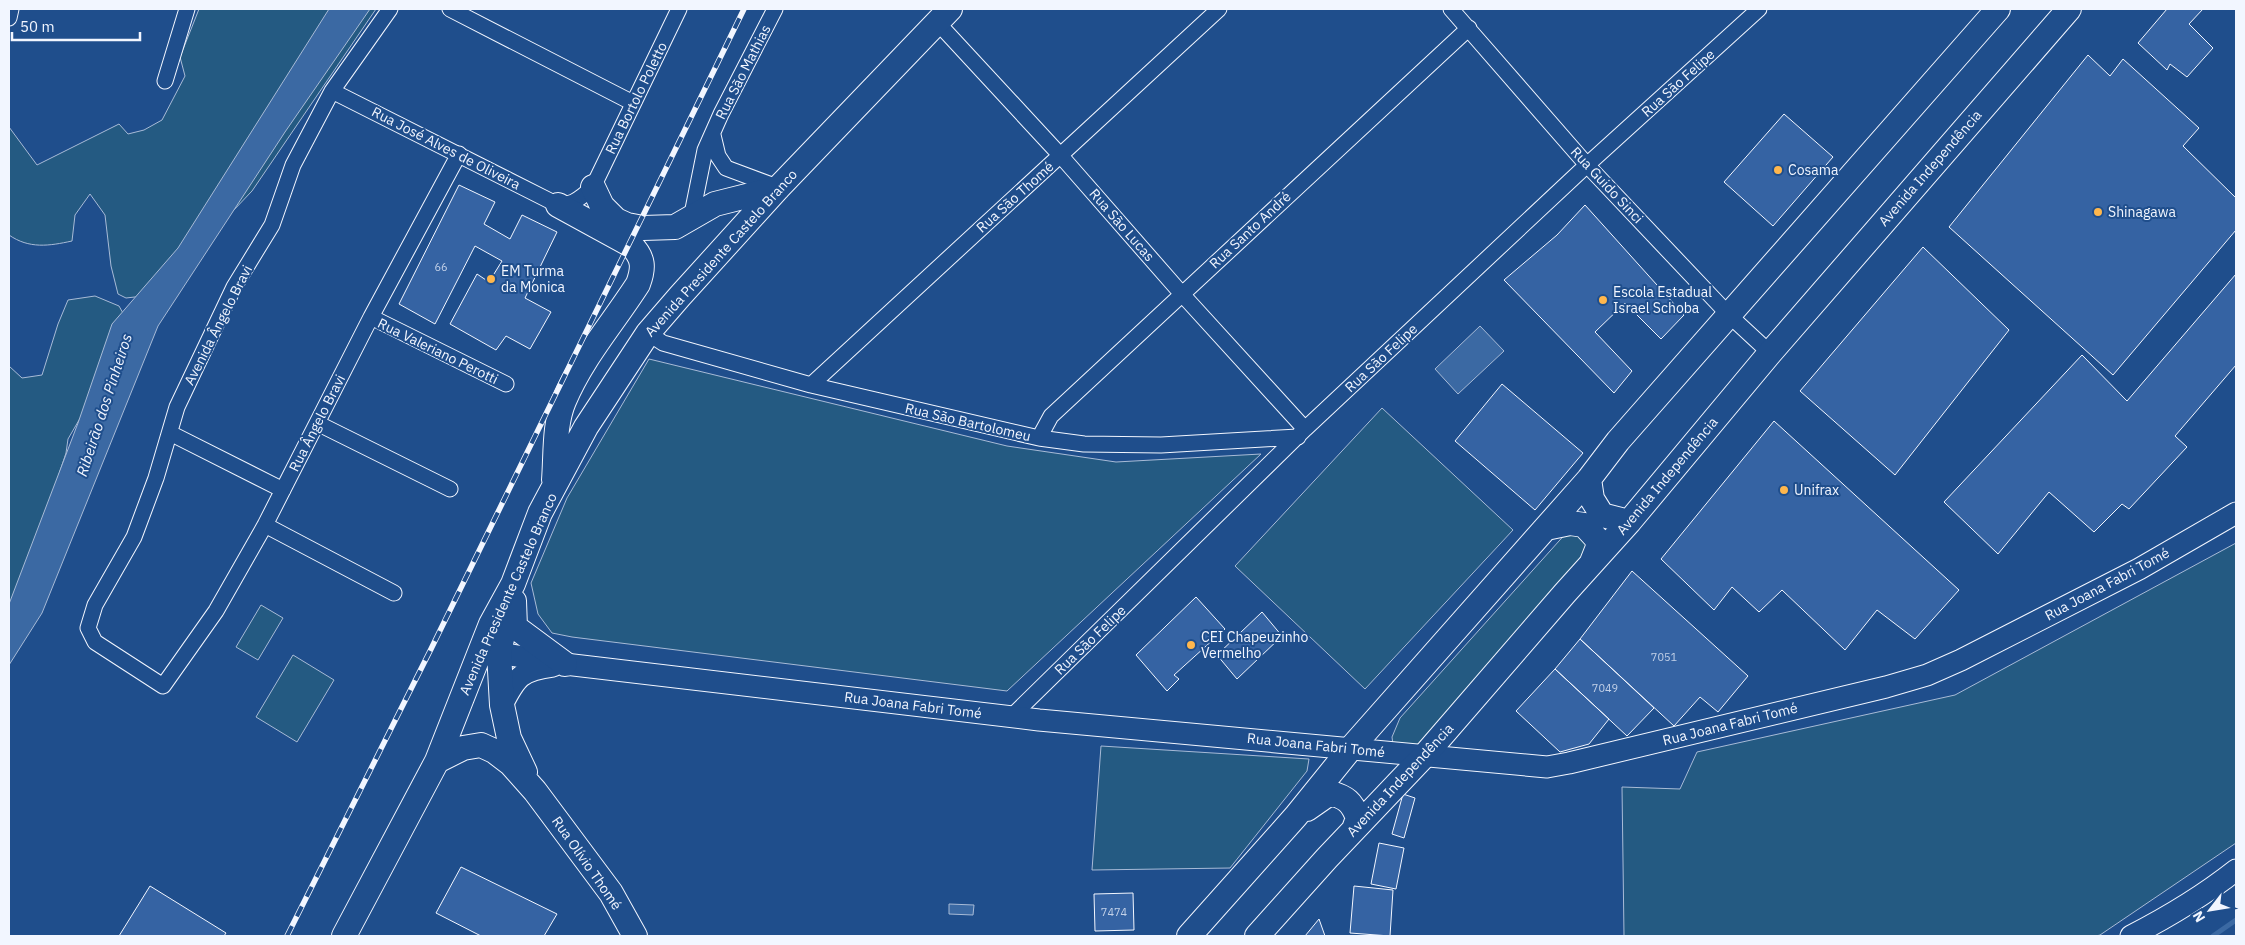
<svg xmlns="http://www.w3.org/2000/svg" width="2245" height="945" viewBox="0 0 2245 945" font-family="'IBM Plex Sans',sans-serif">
  <rect width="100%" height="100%" fill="#1f4e8c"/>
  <path fill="#245a82" stroke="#a8bbd7" d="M 199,9 L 376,9 L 252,191 L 211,234 L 161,294 L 126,298 L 118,294 L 111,266 L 105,215 L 90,194 L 75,215 L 72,241 C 49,246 29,249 9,235 L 9,127 L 37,165 L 119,124 L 128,134 L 144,130 L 162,120 L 185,76 L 180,57 Z
    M 95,296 L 119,306 L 132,329 L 68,439 L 66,453 L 9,624 L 9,366 L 22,378 L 42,375 L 58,324 L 68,300 Z
    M 649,359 L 1007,446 L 1116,462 L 1261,454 L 1007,691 L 572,637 L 552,633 L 538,614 L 531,583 L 567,498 Z
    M 1382,408 L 1513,530 L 1365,689 L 1235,566 Z
    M 1568,531 L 1589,539 L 1590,557 L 1418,749 L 1393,745 L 1392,737 L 1400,718 Z
    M 2236,543 L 2236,843 L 2100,935 L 2096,936 L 1624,936 L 1622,787 L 1680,789 L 1697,752 L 1955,695 Z
    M 261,605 L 283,618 L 258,660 L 236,647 Z
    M 293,655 L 334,680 L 297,742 L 256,717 Z
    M 1101,746 L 1309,759 L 1307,771 L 1230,868 L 1092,870 Z"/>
  <path fill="#3b69a3" stroke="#a8bbd7" d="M 329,9 L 370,9 L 285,132 L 158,326 L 42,613 L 9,665 L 9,604 L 78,423 L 112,324 L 178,248 Z
    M 1480,326 L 1504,351 L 1458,394 L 1435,369 Z
    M 949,904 L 974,905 L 973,915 L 949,914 Z"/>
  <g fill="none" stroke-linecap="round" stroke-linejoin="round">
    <path stroke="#3b69a3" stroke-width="5" d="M 2213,936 L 2236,920"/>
  </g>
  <path fill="#3563a3" stroke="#f2f6ff" d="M 2167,9 L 2203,9 L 2189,24 L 2213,48 L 2187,77 L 2170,64 L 2167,70 L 2138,43 Z
    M 2088,55 L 2110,76 L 2123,59 L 2199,128 L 2183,146 L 2236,198 L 2236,230 L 2113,375 L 1949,227 Z
    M 1784,114 L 1833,157 L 1773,226 L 1724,182 Z
    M 459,185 L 495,202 L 484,224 L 510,239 L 522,215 L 557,232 L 525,298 L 551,312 L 530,349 L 506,336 L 496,350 L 450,324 L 477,274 L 489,282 L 502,261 L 475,246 L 435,324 L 399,304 Z
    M 1585,205 L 1684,315 L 1661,339 L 1625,303 L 1595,332 L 1632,371 L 1614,393 L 1504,280 L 1557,235 Z
    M 1923,247 L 2009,330 L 1895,475 L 1800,391 Z
    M 2236,274 L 2236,365 L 2175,436 L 2187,447 L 2129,509 L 2122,504 L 2094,532 L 2049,492 L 1998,554 L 1944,502 L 2082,355 L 2127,401 Z
    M 1502,384 L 1583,453 L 1535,510 L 1455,441 Z
    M 1774,421 L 1959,590 L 1915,639 L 1877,610 L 1845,650 L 1782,590 L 1759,612 L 1732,587 L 1714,610 L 1661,559 Z
    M 1632,571 L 1748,676 L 1718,712 L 1700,697 L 1674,726 L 1580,639 Z
    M 1196,597 L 1225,629 L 1174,675 L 1179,679 L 1167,691 L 1136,655 Z
    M 1262,612 L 1282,636 L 1237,679 L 1217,655 Z
    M 1580,639 L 1654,708 L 1627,736 L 1555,669 Z
    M 1555,669 L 1609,719 L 1589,744 L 1560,752 L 1516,711 Z
    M 1403,794 L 1415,798 L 1404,838 L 1392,834 Z
    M 1379,843 L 1404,848 L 1396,889 L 1371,884 Z
    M 461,867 L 557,914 L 544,936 L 481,936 L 436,913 Z
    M 150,886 L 226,933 L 224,936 L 119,936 Z
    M 1354,886 L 1393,890 L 1390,936 L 1350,933 Z
    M 1133,893 L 1134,930 L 1095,931 L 1094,894 Z
    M 1319,919 L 1325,936 L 1305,936 Z"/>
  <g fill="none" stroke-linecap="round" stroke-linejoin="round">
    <g stroke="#f2f6ff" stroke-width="17">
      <path id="street" d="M 390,9 L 332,91 L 293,165 L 272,225 L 234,287 L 177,407 L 156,478 L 134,537 L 95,605 L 88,628 L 95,642 L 163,686 L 216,611 L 265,525 L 371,317 L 459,154
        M 450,9 L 633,103
        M 1451,9 L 1587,165 L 1729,315 L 1770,353
        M 9,18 L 11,9
        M 937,22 L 1061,156 L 1181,293 L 1305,429
        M 165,81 L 187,9
        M 332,91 L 550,201 C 568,210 580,199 593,187 L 679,9
        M 713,135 L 718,156 L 726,168 L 777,187
        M 691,219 L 705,150 L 721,114 L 775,9
        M 371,317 L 506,384
        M 648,333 L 663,343 L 811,385 L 1039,438 L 1084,444 L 1161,445 L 1298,437
        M 811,385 L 1219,9
        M 317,423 L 450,489
        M 170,433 L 283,490
        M 1039,438 L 1051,416 L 1469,28
        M 265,525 L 394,593
        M 1011,717 L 1305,429 L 1587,165 L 1759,9"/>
    </g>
    <g stroke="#f2f6ff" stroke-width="23">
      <path id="secondary" d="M 499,653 L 565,664 L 1039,720 L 1547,767 L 1569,763 L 1886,687 L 1927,675 L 1961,660 L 2139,569 L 2236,513
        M 502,705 C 516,677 521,670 553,666
        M 2131,936 C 2168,917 2203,896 2236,870"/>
    </g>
    <g stroke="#f2f6ff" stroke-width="26">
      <path id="primary" d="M 593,187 L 602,206 L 616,220 L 627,225 L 643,228 L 675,227 L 715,204 L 778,188
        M 1589,479 L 1592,499 L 1602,515 L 1629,522
        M 554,480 C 556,455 554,424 564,401 C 582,358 613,323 638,284 C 644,268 644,258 631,245 L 558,205
        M 1546,528 L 1570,523 L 1584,525 L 1597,539 L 1598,547 L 1592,562
        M 514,601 L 515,627 L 565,664
        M 507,615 L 499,653 L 502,705 L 509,738 L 525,772
        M 437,761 L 463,748 L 481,745 L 494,751 L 511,764 L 535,791 L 611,893 L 635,936
        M 1307,809 L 1330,793 C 1346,797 1352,802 1358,818 L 1354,829
        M 344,936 L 437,761 L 491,624 L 513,584 L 540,513 L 586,427 L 615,383 L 648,333 L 680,296 L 778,188 L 950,9
        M 1189,936 L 1296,816 L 1351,748 L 1589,479 L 1618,441 L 1998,9
        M 1257,936 L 1327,858 L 1424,756 L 1565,593 L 1629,522 L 1770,353 L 2069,9"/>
    </g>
    <use href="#street" stroke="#1f4e8c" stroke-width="15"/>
    <use href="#secondary" stroke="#1f4e8c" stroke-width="21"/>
    <use href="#primary" stroke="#1f4e8c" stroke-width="24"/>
    <g stroke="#f2f6ff" stroke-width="5.5">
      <path id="rail" d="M 287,936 L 431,649 L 744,9"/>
    </g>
    <use href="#rail" stroke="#1f4e8c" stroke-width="4" stroke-dasharray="11" stroke-linecap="butt"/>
  </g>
  <g fill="#ffb74d" stroke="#1f4e8c" stroke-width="2">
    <circle cx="1778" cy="170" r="5"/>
    <circle cx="2098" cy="212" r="5"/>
    <circle cx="491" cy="279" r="5"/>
    <circle cx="1603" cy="300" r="5"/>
    <circle cx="1784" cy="490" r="5"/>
    <circle cx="1191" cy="645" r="5"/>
  </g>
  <g text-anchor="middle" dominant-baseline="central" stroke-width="4" stroke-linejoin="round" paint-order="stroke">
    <g font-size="11" fill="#c3d1e8">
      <text x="441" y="267">66</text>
      <text x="1664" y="657">7051</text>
      <text x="1605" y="688">7049</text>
      <text x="1114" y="912">7474</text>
    </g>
    <g font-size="14" fill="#f2f6ff" stroke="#1f4e8c">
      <text transform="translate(743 72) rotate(-63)">Rua São Mathias</text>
      <text transform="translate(1678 83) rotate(-42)">Rua São Felipe</text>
      <text transform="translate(636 98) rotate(-64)">Rua Bortolo Poletto</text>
      <text transform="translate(446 148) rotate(27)">Rua José Alves de Oliveira</text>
      <text transform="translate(1930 168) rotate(-49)">Avenida Independência</text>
      <text transform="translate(1607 185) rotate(47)">Rua Guido Sinci</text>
      <text transform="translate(1015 197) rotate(-42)">Rua São Thomé</text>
      <text transform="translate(1122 225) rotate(49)">Rua São Lucas</text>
      <text transform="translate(1250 230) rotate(-43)">Rua Santo André</text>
      <text transform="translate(721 253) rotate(-48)">Avenida Presidente Castelo Branco</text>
      <text transform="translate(218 325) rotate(-63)">Avenida Ângelo Bravi</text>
      <text transform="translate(438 351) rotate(26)">Rua Valeriano Perotti</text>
      <text transform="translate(1381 358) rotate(-43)">Rua São Felipe</text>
      <text transform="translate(968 422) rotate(13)">Rua São Bartolomeu</text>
      <text transform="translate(317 423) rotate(-63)">Rua Ângelo Bravi</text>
      <text transform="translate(1667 476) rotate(-50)">Avenida Independência</text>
      <text transform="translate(2107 584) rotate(-28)">Rua Joana Fabri Tomé</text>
      <text transform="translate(508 594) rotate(-66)">Avenida Presidente Castelo Branco</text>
      <text transform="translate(1090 640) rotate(-44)">Rua São Felipe</text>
      <text transform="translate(913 705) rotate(7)">Rua Joana Fabri Tomé</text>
      <text transform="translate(1730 724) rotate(-14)">Rua Joana Fabri Tomé</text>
      <text transform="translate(1316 745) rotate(6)">Rua Joana Fabri Tomé</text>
      <text transform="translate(1400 780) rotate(-47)">Avenida Independência</text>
      <text transform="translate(587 863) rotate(55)">Rua Olívio Thomé</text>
    </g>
    <g font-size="14" fill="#f2f6ff" stroke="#1f4e8c" text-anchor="start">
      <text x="1788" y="170">Cosama</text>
      <text x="2108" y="212">Shinagawa</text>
      <text x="501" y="271">EM Turma<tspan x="501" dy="16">da Monica</tspan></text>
      <text x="1613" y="292">Escola Estadual<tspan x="1613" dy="16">Israel Schoba</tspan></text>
      <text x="1794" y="490">Unifrax</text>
      <text x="1201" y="637">CEI Chapeuzinho<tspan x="1201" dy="16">Vermelho</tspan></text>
    </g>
    <g font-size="15" font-style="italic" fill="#f2f6ff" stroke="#1f4e8c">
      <text transform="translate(104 405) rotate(-72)">Ribeirão dos Pinheiros</text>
    </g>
  </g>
  <rect width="2245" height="945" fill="none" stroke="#f2f6ff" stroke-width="20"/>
  <g transform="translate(2210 910) rotate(239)" stroke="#1f4e8c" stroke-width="4" paint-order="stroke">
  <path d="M0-4L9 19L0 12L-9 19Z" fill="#f2f6ff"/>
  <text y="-8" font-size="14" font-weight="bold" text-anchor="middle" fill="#f2f6ff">N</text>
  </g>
  <path d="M12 32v8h128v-8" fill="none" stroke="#f2f6ff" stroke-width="2.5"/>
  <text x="20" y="32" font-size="15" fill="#f2f6ff" stroke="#1f4e8c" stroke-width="4" paint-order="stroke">50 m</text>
</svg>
